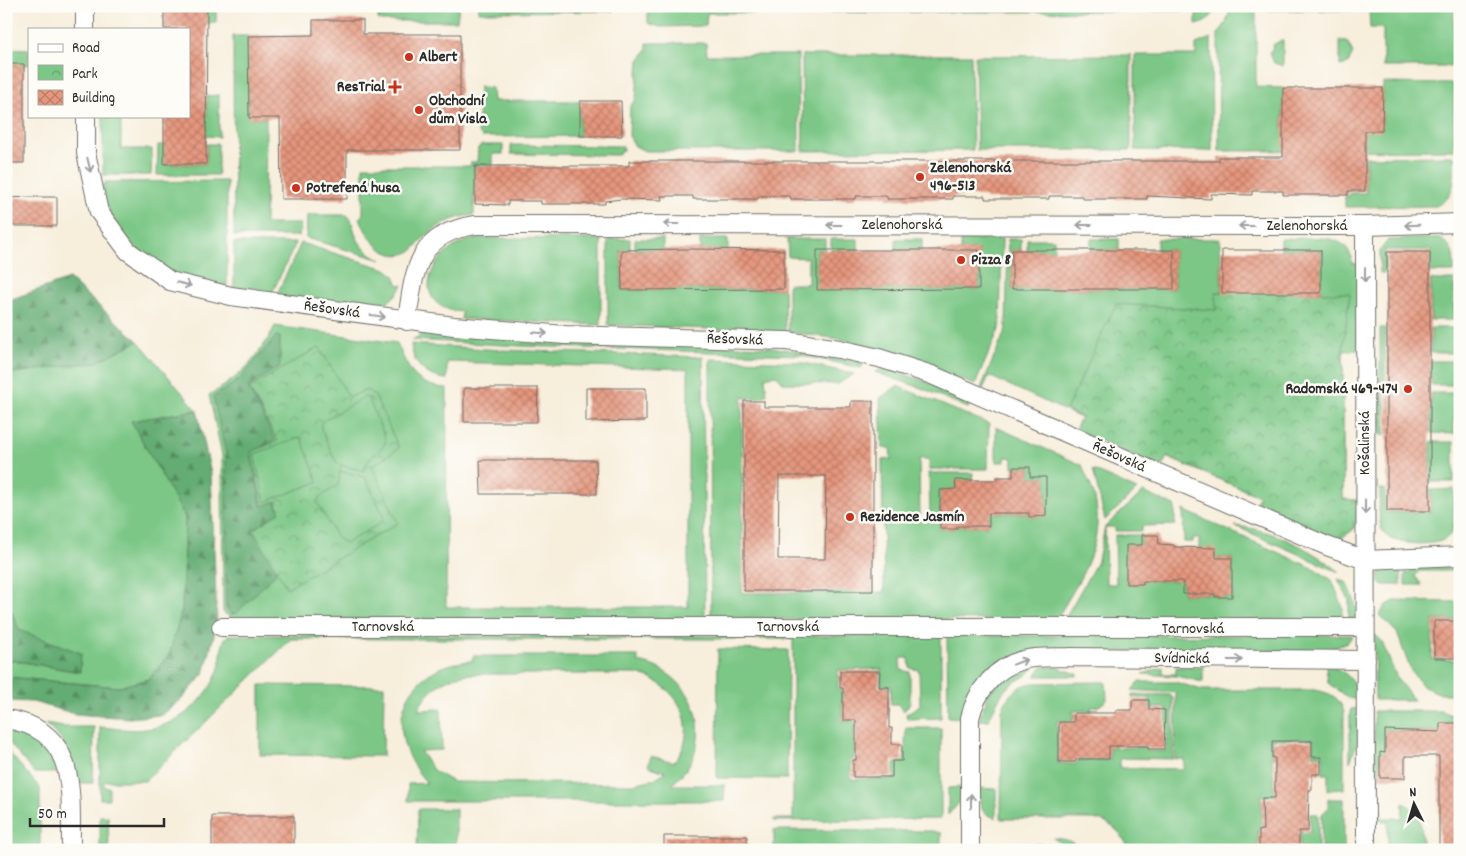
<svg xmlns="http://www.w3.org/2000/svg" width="1466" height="856" viewBox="0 0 1466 856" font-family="Dekko,sans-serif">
  <defs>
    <pattern id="forest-firs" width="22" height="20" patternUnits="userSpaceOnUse" patternTransform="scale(1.25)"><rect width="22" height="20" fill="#64ac73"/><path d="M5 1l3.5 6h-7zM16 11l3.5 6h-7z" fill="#538c5f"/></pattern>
    <pattern id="park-crowns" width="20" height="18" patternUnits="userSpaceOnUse" patternTransform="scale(1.25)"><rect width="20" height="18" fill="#7bc786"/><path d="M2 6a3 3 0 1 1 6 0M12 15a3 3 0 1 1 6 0" fill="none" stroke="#65a26e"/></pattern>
    <pattern id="building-cross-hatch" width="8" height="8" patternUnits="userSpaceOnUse" patternTransform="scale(1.25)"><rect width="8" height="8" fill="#e6967d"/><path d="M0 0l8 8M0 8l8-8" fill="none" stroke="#bb7b67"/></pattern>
  </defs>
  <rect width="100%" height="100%" fill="#fdfcf7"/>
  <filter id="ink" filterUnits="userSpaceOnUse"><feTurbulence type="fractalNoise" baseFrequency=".02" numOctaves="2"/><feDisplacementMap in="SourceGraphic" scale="10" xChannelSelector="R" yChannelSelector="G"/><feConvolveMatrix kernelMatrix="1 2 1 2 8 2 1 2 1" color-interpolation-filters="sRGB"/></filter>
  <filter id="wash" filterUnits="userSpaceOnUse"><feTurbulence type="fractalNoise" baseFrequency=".0096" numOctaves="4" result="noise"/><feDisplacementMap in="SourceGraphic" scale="20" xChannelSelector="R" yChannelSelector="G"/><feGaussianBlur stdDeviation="1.12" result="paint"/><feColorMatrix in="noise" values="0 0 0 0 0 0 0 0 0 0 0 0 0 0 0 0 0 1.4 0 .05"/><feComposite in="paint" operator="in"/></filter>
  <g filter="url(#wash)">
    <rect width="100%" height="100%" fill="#f7eedb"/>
    <path fill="#7bc786" stroke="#537958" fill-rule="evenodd" d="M 207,6 L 216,6 L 216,23 L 207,23 Z
      M 378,6 L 459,6 L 457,21 L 381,21 L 378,19 Z
      M 479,6 L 611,6 L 613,11 L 478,12 Z
      M 648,6 L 1215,6 C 1213,17 1207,23 1196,25 L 1196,11 L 707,13 L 706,26 L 660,27 L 648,23 Z
      M 1231,6 L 1454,6 L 1454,65 L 1444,67 L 1383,67 L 1383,28 L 1370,28 L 1369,11 L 1256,10 L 1256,87 L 1283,88 L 1283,131 L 1382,130 L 1383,83 L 1454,84 L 1454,150 L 1219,151 L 1218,34 L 1226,23 Z
      M 233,36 L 248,36 L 249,118 L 266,118 L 265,224 L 301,224 L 299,236 L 234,236 Z
      M 1211,38 L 1212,151 L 1135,150 L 1135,55 L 1196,55 L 1196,44 Z
      M 1283,40 L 1283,66 L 1274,63 L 1270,53 L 1274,44 Z
      M 1340,40 L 1348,43 L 1353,53 L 1348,64 L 1340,66 Z
      M 647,43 L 706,43 L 707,55 L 798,55 L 799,151 L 645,151 L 635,146 L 629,136 L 630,106 L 636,99 L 639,60 L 647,50 Z
      M 6,48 L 29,49 L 29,65 L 6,64 Z
      M 802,55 L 971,55 L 973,150 L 803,151 Z
      M 1131,55 L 1131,150 L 977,150 L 975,56 Z
      M 479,87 L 492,88 L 493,101 L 580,101 L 580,136 L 482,137 L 478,133 Z
      M 219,95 L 219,137 L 206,136 L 207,96 Z
      M 103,116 L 121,116 L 121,149 L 152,149 L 151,175 L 103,175 Z
      M 207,144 L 218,144 L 218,175 L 157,175 L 158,145 L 164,145 L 164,164 L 206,164 Z
      M 482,145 L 503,145 L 503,154 L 493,154 L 493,165 L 474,165 L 474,215 C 453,217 436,225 422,240 C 417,245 414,251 407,253 C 384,262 365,235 360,217 L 363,214 L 363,166 L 470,166 L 471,162 L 477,162 L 478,148 Z
      M 511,145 L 623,146 L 623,150 L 617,155 L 511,154 Z
      M 1454,156 C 1454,177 1457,196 1436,206 L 1345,207 L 1345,196 L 1350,196 L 1350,193 L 1366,193 L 1366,157 Z
      M 227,181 L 227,288 C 208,283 185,280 168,272 C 133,255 110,222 100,186 L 105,185 L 105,182 Z
      M 307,215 L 347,215 C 354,220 353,232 358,240 C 363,249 372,255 382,260 L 306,238 Z
      M 480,238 L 601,239 L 601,325 L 461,319 L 462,312 C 403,307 432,242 480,238 Z
      M 1438,238 C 1454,245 1454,256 1454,272 L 1431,272 L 1431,250 L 1385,250 L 1385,273 L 1380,273 L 1380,251 L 1388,240 Z
      M 608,239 L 630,239 L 630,250 L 621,250 L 622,290 L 784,289 L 785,332 L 608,325 Z
      M 635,239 L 663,239 L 663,250 L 635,250 Z
      M 700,239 L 728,239 L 728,250 L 700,250 Z
      M 787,239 L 825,239 L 825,250 L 817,250 L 817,289 L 979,289 L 979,250 L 961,250 L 961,239 L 1002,239 L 1000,327 L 975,385 L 888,351 L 840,339 L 788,332 L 788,284 L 808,284 L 808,258 L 788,257 Z
      M 831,239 L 858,239 L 858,250 L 831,250 Z
      M 896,239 L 922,239 L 922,250 L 896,250 Z
      M 1008,239 L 1021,239 L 1021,250 L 1012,250 L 1012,289 L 1174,289 L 1174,250 L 1157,250 L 1157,239 L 1220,239 L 1222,293 L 1321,293 L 1321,250 L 1281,250 L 1281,239 C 1306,239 1350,229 1352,263 L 1358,264 L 1358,350 L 1343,351 L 1343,499 L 1356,523 L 1353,530 L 1339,539 L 1259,496 L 1166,457 L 989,376 L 983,389 L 981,388 L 1006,329 Z
      M 1027,239 L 1054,239 L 1054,250 L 1027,250 Z
      M 1091,239 L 1119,239 L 1119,250 L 1091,250 Z
      M 234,243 L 296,243 L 271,295 L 234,289 Z
      M 301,243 L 386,269 L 395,276 L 397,284 L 403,285 C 394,299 387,304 372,309 L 276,296 Z
      M 1431,280 L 1454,280 L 1454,320 L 1431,320 Z
      M 275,326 L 397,343 C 409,370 414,386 447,388 L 446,607 L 688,607 L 688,369 L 447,362 L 447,379 C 427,378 412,364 411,344 L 502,350 L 703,357 L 705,619 L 233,619 L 223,612 L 222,455 L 209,395 C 239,379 259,357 275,326 Z
      M 1380,328 L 1385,328 L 1385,386 L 1380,386 Z
      M 1431,328 L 1454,328 L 1454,353 L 1431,353 Z
      M 426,332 L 543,340 L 772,347 L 864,363 L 861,368 L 801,355 L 521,346 L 412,340 Z
      M 138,341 L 197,410 L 132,421 L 185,517 L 182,611 L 169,655 L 149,679 L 118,687 L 6,677 L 6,659 L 79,672 L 19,630 L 6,598 L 6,374 L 97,362 Z
      M 710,359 L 799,362 L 854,374 L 838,384 L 784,383 L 776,375 L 765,377 L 767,395 L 758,398 L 742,398 L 742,593 L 884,592 L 882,460 L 891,459 L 890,448 L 882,448 L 880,398 L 897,386 L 989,424 L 988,469 L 929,469 L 929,459 L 919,459 L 920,520 L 930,520 L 929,473 L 973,473 L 972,480 L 956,480 L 956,489 L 940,490 L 940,529 L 956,529 L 957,526 L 989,526 L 989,510 L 997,513 L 1029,513 L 1029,517 L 1046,516 L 1046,477 L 1030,477 L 1030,467 L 1013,467 L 1013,458 L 1005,457 L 1005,462 L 996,462 L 996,427 L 1082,465 C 1086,476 1092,487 1095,498 C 1105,545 1079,581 1056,620 L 711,619 Z
      M 1431,361 L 1454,361 L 1454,385 L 1431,385 Z
      M 886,368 L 927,382 L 971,402 L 968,408 L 924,389 L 875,372 Z
      M 1380,393 L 1385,393 L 1385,435 L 1380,435 Z
      M 1431,393 L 1454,393 L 1454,434 L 1431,433 Z
      M 1431,442 L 1454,442 L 1454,482 L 1431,482 Z
      M 1093,470 L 1137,490 L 1105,520 Z
      M 1380,489 L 1385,489 L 1385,512 L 1431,512 L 1431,490 L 1454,489 L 1453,531 C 1450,535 1446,539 1441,541 C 1428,546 1390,545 1383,532 C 1377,521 1380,502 1380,489 Z
      M 1143,492 L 1175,506 L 1175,525 L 1142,526 L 1142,531 L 1115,531 L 1115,527 L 1105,527 L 1106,584 L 1116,584 L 1115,535 L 1142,535 L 1142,545 L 1126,545 L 1126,584 L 1142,584 L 1143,581 L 1175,581 L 1183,578 L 1183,594 L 1215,594 L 1215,597 L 1232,597 L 1232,558 L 1216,558 L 1199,548 L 1199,538 L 1193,538 L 1193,542 L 1184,542 L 1183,510 L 1315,569 L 1332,580 L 1343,608 L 1342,620 L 1064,620 L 1098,560 L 1105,527 Z
      M 1235,526 C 1272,529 1312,549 1341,573 Z
      M 1401,565 L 1401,567 L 1397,568 L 1397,573 L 1401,573 L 1401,585 L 1384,585 L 1379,582 L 1378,577 L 1382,570 Z
      M 1405,565 L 1460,565 L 1460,571 L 1419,571 L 1415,576 L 1422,585 L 1405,585 L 1405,573 L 1410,573 L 1411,568 L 1406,568 Z
      M 1338,579 L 1346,582 C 1353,593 1356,605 1358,618 L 1349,619 L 1349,600 Z
      M 1394,601 L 1460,602 L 1460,620 L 1433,620 L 1432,659 L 1460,660 L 1460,694 L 1441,694 L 1424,687 L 1411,671 L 1397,633 L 1380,615 L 1385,606 Z
      M 1374,634 L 1381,640 L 1398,680 L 1414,700 L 1375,700 Z
      M 228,635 L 941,636 L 941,718 L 907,719 L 906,714 L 920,705 L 919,670 L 910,668 L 909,658 L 902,658 L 900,661 L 901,670 L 910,672 L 910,703 L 904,711 L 897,704 L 891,704 L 891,686 L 881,686 L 881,669 L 838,670 L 838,689 L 842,690 L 842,721 L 858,721 L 858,727 L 854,727 L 854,759 L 851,759 L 851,779 L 894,779 L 894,763 L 904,762 L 906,728 L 941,728 L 941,819 L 774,821 L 774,819 L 793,819 L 793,639 L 291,639 L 145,781 L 104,781 L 104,787 L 109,787 L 109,799 L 100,799 L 100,727 C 115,728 132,731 146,729 C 179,726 209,699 219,668 C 222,658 220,642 228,635 Z
      M 1353,635 L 1347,643 L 1328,651 L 1031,652 L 964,718 L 948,717 L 947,636 Z
      M 718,649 L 788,650 L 787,779 L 717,778 Z
      M 473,656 L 638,656 L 638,662 C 687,670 716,724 687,768 C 683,774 677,779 672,785 L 725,785 L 724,801 L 408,801 L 408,784 L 427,783 C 380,733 400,665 472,661 ZM 469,674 L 635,674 C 675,681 704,727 674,762 L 651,756 L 648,766 L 665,772 L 654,779 L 634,784 L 453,782 L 434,771 L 420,751 L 442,750 L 441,709 L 418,710 C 429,688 445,677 469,674 Z
      M 1326,666 C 1346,669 1356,681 1358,700 L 1348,698 L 1328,683 Z
      M 1034,667 C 1025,680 1016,678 1006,689 C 997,698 995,710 988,720 L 979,721 C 986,692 1003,671 1034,667 Z
      M 1041,667 L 1056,667 L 1078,674 L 1077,676 L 1035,676 Z
      M 1163,667 L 1163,674 L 1176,674 L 1176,667 L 1203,667 L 1203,682 L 1176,676 L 1143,674 Z
      M 1106,682 L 1107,700 L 1099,706 L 1092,707 L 1091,711 L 1073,711 L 1073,721 L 1057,721 L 1058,763 L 1077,764 L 1078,760 L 1110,760 L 1110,744 L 1114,744 L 1115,748 L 1146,747 L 1146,751 L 1166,751 L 1167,708 L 1150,708 L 1150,698 L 1132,698 L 1132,694 L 1170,695 L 1173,698 L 1173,759 L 1120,758 L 1120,768 L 1184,769 L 1184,759 L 1175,759 L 1176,693 L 1132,690 L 1139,682 L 1175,682 L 1202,690 L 1315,690 C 1330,693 1339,696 1344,712 L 1344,789 L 1328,790 L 1328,774 L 1323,774 L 1323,756 L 1313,755 L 1313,739 L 1271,739 L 1274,791 L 1277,791 L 1277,796 L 1261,796 L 1261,828 L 1258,829 L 1258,849 L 1300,849 L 1300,833 L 1310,832 L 1310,814 L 1318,814 L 1318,850 L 1129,850 C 1122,832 1112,823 1094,819 L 1001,819 L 1002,710 C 1007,695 1016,687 1031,683 Z
      M 260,685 L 384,686 L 383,756 L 260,755 Z
      M 1358,708 L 1358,741 L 1350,762 L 1350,712 L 1351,709 Z
      M 1374,711 L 1441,711 L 1460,718 L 1460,723 L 1441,723 L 1440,732 L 1386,730 L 1385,753 L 1380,753 L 1380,778 L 1374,765 Z
      M 45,724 L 64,727 L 94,727 L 93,783 L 77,783 C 75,757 64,740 45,724 Z
      M 6,727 C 37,735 48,743 59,773 L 34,773 L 6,739 Z
      M 6,749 L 40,788 L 40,847 L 6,847 Z
      M 963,787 L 959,803 L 948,815 L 948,788 Z
      M 979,788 L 996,789 L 996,818 C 980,814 979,803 979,788 Z
      M 1328,799 L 1344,799 L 1344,850 L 1321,850 L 1322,814 L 1328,808 Z
      M 1403,803 C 1423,811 1422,832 1422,850 L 1388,850 L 1388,821 L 1374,821 L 1374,810 L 1381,805 L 1381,818 L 1402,818 Z
      M 418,809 L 456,809 L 456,850 L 417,850 Z
      M 100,816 L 108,816 L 109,850 L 100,850 Z
      M 774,830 L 932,831 L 941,833 L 941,850 L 774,850 Z
      M 1053,838 C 1064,839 1073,839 1079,850 L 1062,850 L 1060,843 Z
      M 995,843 L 1051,844 L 1053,850 L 994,850 Z"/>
    <path fill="url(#forest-firs)" stroke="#486c4f" d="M 69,279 L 138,341 L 97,362 L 6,374 L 6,301 Z
      M 276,336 L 280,337 L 280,366 L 248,387 L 275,440 L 251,452 L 261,506 L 275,502 L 284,519 L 275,574 L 237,613 L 231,614 L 226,608 L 226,454 L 213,397 L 239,380 Z
      M 197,410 L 211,474 L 217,624 L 204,674 L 182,699 L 162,715 L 129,718 L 75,714 L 33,702 L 6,701 L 6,677 L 118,687 L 149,679 L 169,655 L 182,611 L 185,517 L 131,421 Z
      M 6,598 L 19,630 L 81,653 L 80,672 L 6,659 Z"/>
    <path fill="url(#park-crowns)" stroke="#537958" fill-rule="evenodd" d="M 1216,292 L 1350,293 L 1343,348 L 1343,499 L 1358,500 C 1358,520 1356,536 1332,540 L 1253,509 L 1259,496 L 1167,457 L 1161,468 L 1075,430 L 1081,417 L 1066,410 L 1116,304 L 1216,310 Z
      M 319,347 L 349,397 L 367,390 L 375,396 L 399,448 L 372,466 L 398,523 L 287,588 L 253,530 L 280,512 L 276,501 L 263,506 L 251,452 L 278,441 L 249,388 ZM 364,397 L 369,399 L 386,441 C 381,454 366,455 364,471 L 337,464 L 321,429 L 321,423 L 326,419 ZM 301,437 L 318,482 L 265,502 L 254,454 ZM 340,471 L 365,477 L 384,517 L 381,523 L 346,543 L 338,539 L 317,502 L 319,498 L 338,485 Z"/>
    <g id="blocks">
      <path fill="url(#building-cross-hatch)" fill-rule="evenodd" d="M 164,6 L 207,6 L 206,164 L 164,164 L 164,116 L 189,116 L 189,29 L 164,29 Z
        M 313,20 L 363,20 L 363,34 L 460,34 L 460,150 L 347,150 L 347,199 L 281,199 L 280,118 L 249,118 L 248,36 L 313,35 Z
        M 6,64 L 24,64 L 24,163 L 6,163 Z
        M 1283,88 L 1383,88 L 1382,131 L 1365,131 L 1365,191 L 1348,191 L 1348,195 L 1283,195 L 1283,191 L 1252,191 L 1252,195 L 1211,194 L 1211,199 L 1147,196 L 1147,199 L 1082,199 L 1082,196 L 1049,196 L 1049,199 L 985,199 L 985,196 L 953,196 L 953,199 L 887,199 L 887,196 L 856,196 L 856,199 L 791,199 L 790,196 L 758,196 L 758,199 L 693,199 L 693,196 L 661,196 L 662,200 L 621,199 L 605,201 L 605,204 L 541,204 L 541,201 L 508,201 L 508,205 L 475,204 L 475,166 L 629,166 L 629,161 L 1219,161 L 1219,157 L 1283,157 Z
        M 580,101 L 621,101 L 622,136 L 580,136 Z
        M 30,197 L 57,197 L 57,226 L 6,226 L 6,198 Z
        M 687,249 L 784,250 L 784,289 L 622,290 L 621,250 Z
        M 817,250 L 979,250 L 979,289 L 817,290 Z
        M 1012,250 L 1174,250 L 1174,289 L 1012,289 Z
        M 1222,250 L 1321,250 L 1321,293 L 1222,293 Z
        M 1387,252 L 1430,252 L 1430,511 L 1387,511 Z
        M 464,388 L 538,388 L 537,422 L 464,422 Z
        M 586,388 L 646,388 L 646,421 L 586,422 Z
        M 744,401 L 764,401 L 764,407 L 851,407 L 851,401 L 873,401 L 873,591 L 744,591 ZM 779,476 L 826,476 L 825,559 L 778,559 Z
        M 480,460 L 596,460 L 597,494 L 481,494 Z
        M 1013,467 L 1030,467 L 1030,477 L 1046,477 L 1046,516 L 1029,517 L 1029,513 L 989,513 L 989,526 L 957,526 L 957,529 L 940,529 L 940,490 L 956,489 L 955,480 L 997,480 L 997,477 L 1013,477 Z
        M 1142,535 L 1158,535 L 1159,544 L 1174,545 L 1174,547 L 1216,548 L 1216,558 L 1232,558 L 1232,597 L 1215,597 L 1215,594 L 1183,594 L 1183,581 L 1143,581 L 1143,584 L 1126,584 L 1126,545 L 1142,545 Z
        M 1434,621 L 1460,621 L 1460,658 L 1434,658 Z
        M 840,671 L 880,671 L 879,687 L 889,687 L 889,728 L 892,728 L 892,744 L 902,744 L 902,761 L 892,761 L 892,777 L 853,777 L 853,760 L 856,760 L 856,720 L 843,720 L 843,688 L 840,688 Z
        M 1132,700 L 1149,700 L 1149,709 L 1165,710 L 1164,749 L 1148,749 L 1148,746 L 1109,746 L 1109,759 L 1076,759 L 1076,762 L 1059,762 L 1059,722 L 1074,722 L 1074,713 L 1116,713 L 1116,710 L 1132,710 Z
        M 1440,723 L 1460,723 L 1460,850 L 1439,850 L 1439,756 L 1405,756 L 1405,778 L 1380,778 L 1380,752 L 1385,753 L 1385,730 L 1440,732 Z
        M 1272,741 L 1312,741 L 1312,757 L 1321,757 L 1321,774 L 1312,774 L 1312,790 L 1309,790 L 1308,831 L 1299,831 L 1299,847 L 1259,847 L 1259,830 L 1263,830 L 1262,798 L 1275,798 L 1275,758 L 1272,758 Z
        M 212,816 L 294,816 L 294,850 L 212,850 Z
        M 664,836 L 747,836 L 747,850 L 664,850 Z"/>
    </g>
  </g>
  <g filter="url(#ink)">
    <use href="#blocks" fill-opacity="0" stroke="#726f69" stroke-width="1"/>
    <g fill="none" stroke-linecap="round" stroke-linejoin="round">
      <g stroke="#726f69" stroke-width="20">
        <path id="street" d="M 85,6 L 85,29
          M 86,116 L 86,153 L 99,212 L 128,251 L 170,281 L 231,296 L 454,326 L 565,335 L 787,341 L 839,349 L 879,358 L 932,375 L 1327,546 L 1365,560 L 1460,556
          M 1365,226 L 1366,850
          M 407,321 C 414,270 417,233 476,225 L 1365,226 L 1460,223
          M 221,627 L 1355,627
          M 6,719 C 80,730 70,793 71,850
          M 970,850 L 970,718 C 976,691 996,667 1023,660 C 1037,656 1056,658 1070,657 L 1366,660"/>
      </g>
      <use href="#street" stroke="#fff" stroke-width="18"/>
    </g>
    <defs><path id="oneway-shaft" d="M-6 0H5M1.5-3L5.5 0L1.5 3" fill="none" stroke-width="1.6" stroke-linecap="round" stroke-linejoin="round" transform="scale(1.25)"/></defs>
    <g stroke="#a0a0a0">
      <use href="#oneway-shaft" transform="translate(89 165) rotate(77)"/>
      <use href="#oneway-shaft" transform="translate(671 224) rotate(-180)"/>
      <use href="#oneway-shaft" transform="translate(834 225) rotate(-180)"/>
      <use href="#oneway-shaft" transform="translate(1084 225) rotate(-180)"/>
      <use href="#oneway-shaft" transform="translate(1412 225) rotate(178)"/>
      <use href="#oneway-shaft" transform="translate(1246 226) rotate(-180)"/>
      <use href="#oneway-shaft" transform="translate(1365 275) rotate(90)"/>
      <use href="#oneway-shaft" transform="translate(184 284) rotate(14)"/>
      <use href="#oneway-shaft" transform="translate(378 316) rotate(8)"/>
      <use href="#oneway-shaft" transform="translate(540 333) rotate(5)"/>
      <use href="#oneway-shaft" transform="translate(1365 507) rotate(90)"/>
      <use href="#oneway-shaft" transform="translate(1235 660)"/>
      <use href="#oneway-shaft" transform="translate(1020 662) rotate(-21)"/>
      <use href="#oneway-shaft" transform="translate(971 801) rotate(-90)"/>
    </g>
  </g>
  <g fill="#c8321e" stroke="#fdfcf7" stroke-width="2">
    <circle cx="409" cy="57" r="5"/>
    <path d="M392.5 79.5h5v5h5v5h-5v5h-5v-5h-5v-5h5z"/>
    <circle cx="419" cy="110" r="5"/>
    <circle cx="920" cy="177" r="5"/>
    <circle cx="296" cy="188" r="5"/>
    <circle cx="961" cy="260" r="5"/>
    <circle cx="1408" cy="389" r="5"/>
    <circle cx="850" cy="517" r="5"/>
  </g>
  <g text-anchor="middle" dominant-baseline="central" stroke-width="5" stroke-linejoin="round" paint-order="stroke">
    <g font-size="16" font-weight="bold" fill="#2b2b2b" stroke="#fdfcf7" text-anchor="start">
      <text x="419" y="57">Albert</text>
      <text x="385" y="87" text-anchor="end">ResTrial</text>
      <text x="429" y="101">Obchodní<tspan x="429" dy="18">dům Visla</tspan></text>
      <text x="930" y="168">Zelenohorská<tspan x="930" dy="18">496-513</tspan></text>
      <text x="306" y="188">Potrefená husa</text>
      <text x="971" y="260">Pizza 8</text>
      <text x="1398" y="389" text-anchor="end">Radomská 469-474</text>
      <text x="860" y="517">Rezidence Jasmín</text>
    </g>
    <g font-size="16" fill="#2b2b2b" stroke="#fdfcf7">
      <text x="902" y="225">Zelenohorská</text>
      <text x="1307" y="226">Zelenohorská</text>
      <text transform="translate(332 310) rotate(8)">Řešovská</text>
      <text transform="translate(735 340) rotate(2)">Řešovská</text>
      <text transform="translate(1365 443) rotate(-90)">Košalinská</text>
      <text transform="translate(1119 457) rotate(24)">Řešovská</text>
      <text x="383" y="627">Tarnovská</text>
      <text x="788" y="627">Tarnovská</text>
      <text x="1193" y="629">Tarnovská</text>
      <text transform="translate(1182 659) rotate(1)">Svídnická</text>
    </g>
  </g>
  <rect width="1466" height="856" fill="none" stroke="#fdfcf7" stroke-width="25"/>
  <rect x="28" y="28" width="162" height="90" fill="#fdfcf7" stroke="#a9a8a5"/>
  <rect x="38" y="44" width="25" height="8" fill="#ffffff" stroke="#a9a8a5"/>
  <text x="72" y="52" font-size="15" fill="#2b2b2b">Road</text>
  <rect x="38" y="65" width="25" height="15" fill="url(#park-crowns)" stroke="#a9a8a5"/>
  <text x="72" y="78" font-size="15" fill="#2b2b2b">Park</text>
  <rect x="38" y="90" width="25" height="15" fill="url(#building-cross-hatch)" stroke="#a9a8a5"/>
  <text x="72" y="102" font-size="15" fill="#2b2b2b">Building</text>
  <g transform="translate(1414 804) rotate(355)" stroke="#fdfcf7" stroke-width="4" paint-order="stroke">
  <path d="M0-4L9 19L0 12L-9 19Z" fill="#2b2b2b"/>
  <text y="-8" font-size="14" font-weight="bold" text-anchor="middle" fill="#2b2b2b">N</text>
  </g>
  <path d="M30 818v8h134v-8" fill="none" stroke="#2b2b2b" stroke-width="2.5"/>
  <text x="38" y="818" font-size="15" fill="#2b2b2b" stroke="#fdfcf7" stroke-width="4" paint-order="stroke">50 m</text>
</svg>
